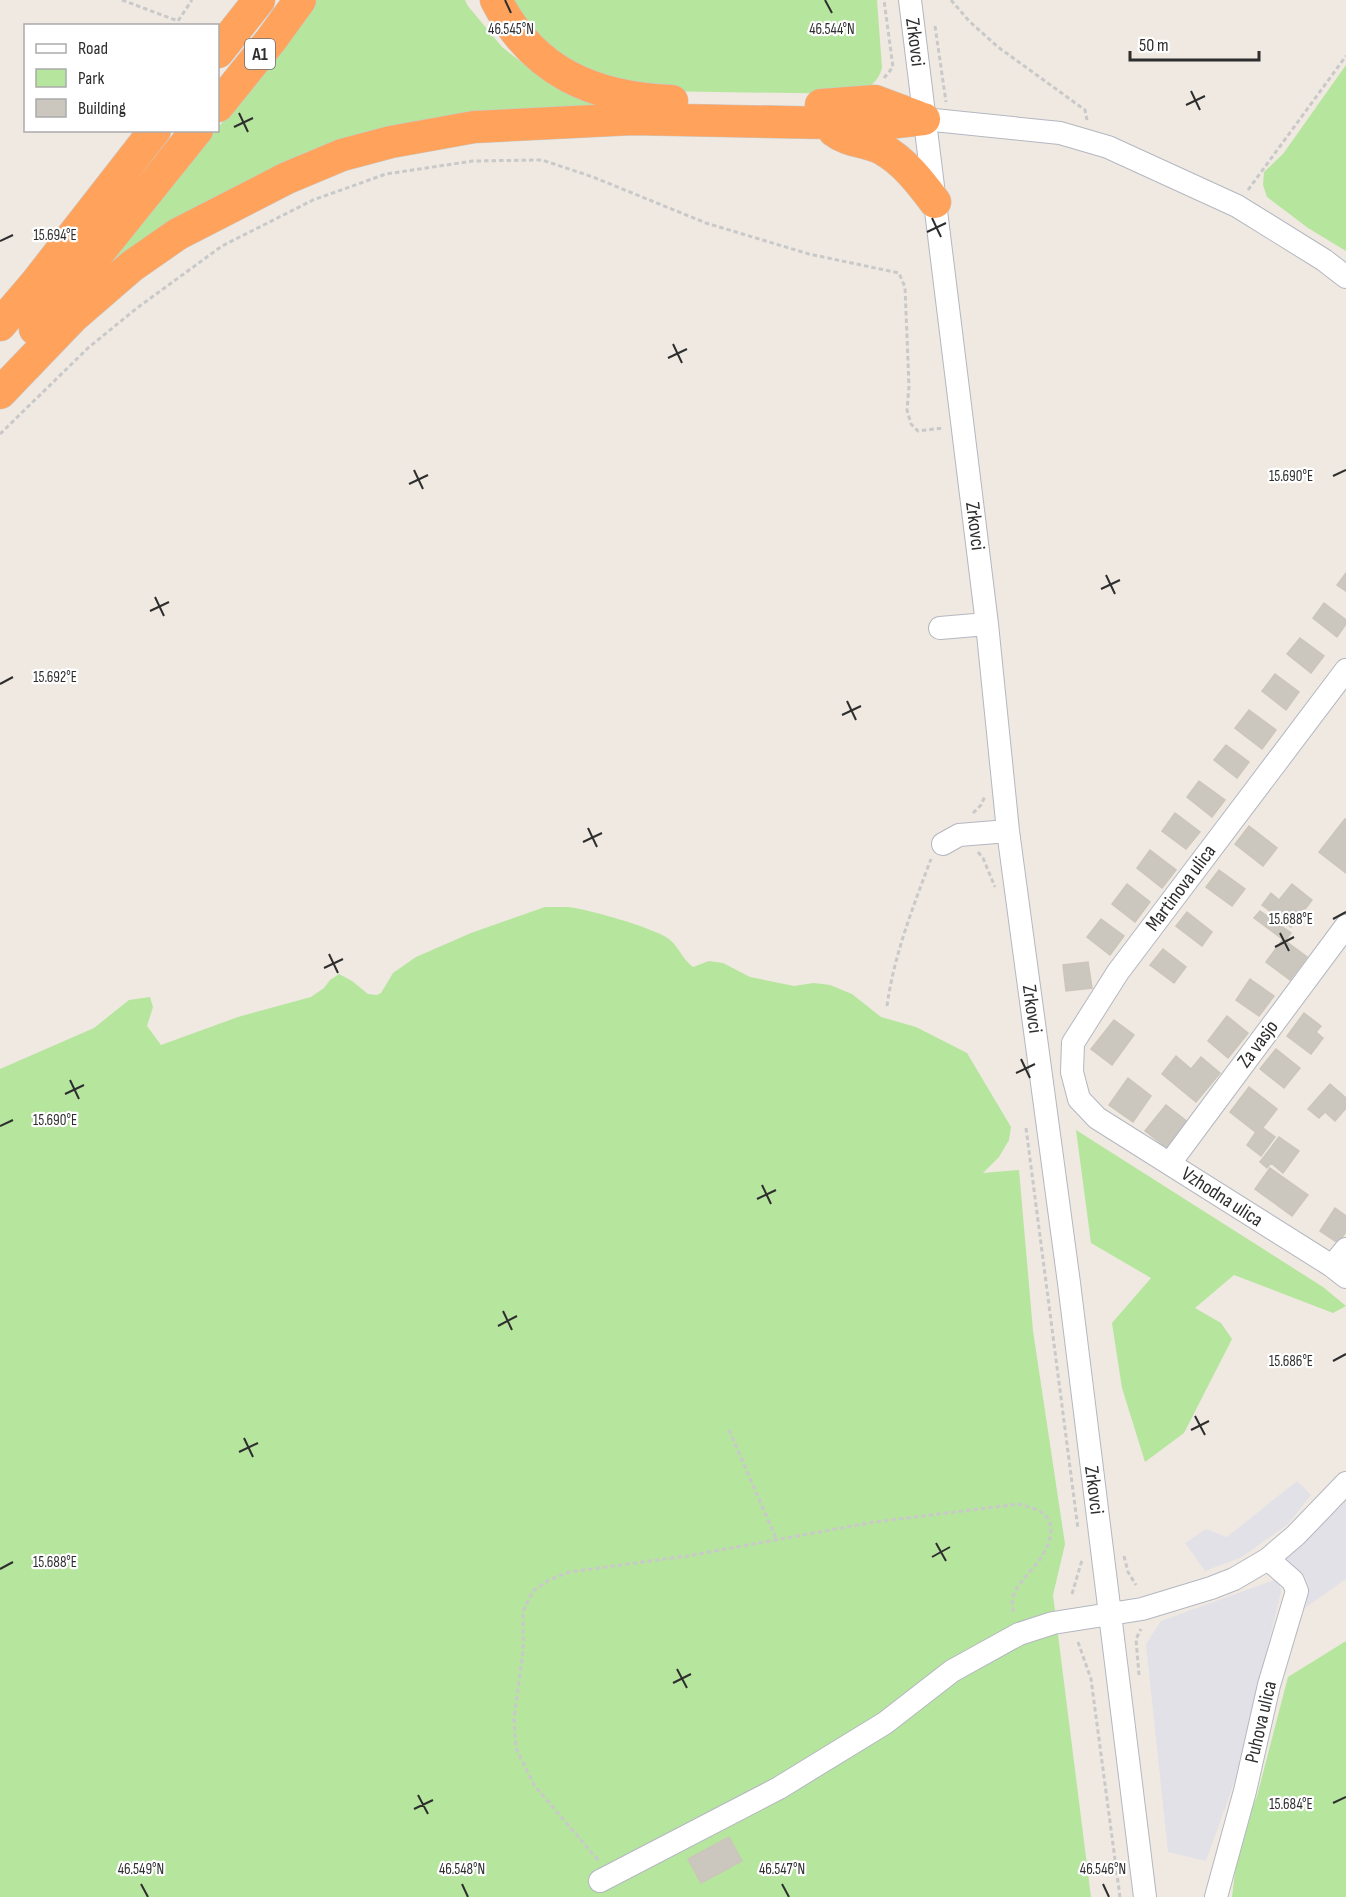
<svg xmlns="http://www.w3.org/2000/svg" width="1346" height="1897" viewBox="0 0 1346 1897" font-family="'Sofia Sans Condensed',sans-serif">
  <rect width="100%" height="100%" fill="#efe9e1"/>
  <path fill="#e3e1e8" d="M 1297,1481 L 1311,1495 L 1288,1524 L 1242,1557 L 1205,1571 L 1185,1543 L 1206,1529 L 1227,1537 Z
    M 1346,1496 L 1346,1579 L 1305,1608 L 1309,1587 L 1305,1576 L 1283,1562 Z
    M 1274,1580 L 1280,1585 L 1281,1592 L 1264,1662 L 1234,1783 L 1206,1861 L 1168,1852 L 1146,1644 L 1161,1621 Z"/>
  <path fill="#b6e59e" d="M 317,0 L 465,0 L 468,6 L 502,47 L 542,78 L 580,98 L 624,107 L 467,117 L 116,268 L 112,262 L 215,131 L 218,130 L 218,128 Z
    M 505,0 L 877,0 L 882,68 C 878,82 869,88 857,94 L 653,91 L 559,65 Z
    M 1346,65 L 1346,251 L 1308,228 L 1267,197 L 1263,185 L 1264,172 L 1283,154 Z
    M 545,907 C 552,907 560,907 568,907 C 587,909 655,928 669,939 C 679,947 683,960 693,967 L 709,961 L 723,963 L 750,977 L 794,986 L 814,983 L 830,985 L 852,994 L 881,1017 L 916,1027 L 967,1053 L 1011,1127 L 1009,1140 L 999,1157 L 983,1173 L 1019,1170 L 1033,1331 L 1065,1544 L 1053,1595 L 1091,1897 L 0,1897 L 0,1069 L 94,1028 L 129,1000 L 150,997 L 153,1007 L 147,1026 L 161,1045 L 238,1017 L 311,997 L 324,988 L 330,980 L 339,974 L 352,981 L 368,994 L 377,995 L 381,993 L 393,973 L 416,957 L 471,933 Z
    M 1076,1130 L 1323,1287 L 1346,1306 L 1333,1313 L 1234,1275 L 1195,1308 L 1221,1323 L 1232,1339 L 1184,1433 L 1145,1462 L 1122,1388 L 1112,1323 L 1151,1278 L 1091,1243 Z
    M 1346,1641 L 1346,1897 L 1232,1897 L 1239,1840 L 1257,1796 L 1288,1677 Z"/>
  <path fill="#cbc7bf" stroke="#cbc5ba" stroke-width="1.5" d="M 1346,573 L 1346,591 L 1337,585 Z
    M 1324,603 L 1346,620 L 1346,624 L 1337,637 L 1313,618 Z
    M 1300,638 L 1324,656 L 1311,673 L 1287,654 Z
    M 1275,674 L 1299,692 L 1286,710 L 1262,691 Z
    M 1249,710 L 1276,730 L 1262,749 L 1235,728 Z
    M 1226,745 L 1249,762 L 1237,778 L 1214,760 Z
    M 1199,781 L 1225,800 L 1212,817 L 1187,797 Z
    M 1175,813 L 1200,832 L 1186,849 L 1162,831 Z
    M 1345,819 L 1346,820 L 1346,873 L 1319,852 Z
    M 1249,826 L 1277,848 L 1263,866 L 1235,844 Z
    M 1150,850 L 1176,870 L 1162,888 L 1137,868 Z
    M 1219,870 L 1245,889 L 1232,906 L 1206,887 Z
    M 1127,884 L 1150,902 L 1135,922 L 1112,904 Z
    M 1292,884 L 1312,900 L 1291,927 L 1262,905 L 1271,893 L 1279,900 Z
    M 1260,911 L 1291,933 L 1285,941 L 1254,918 Z
    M 1187,912 L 1212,932 L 1202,946 L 1176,926 Z
    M 1101,919 L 1124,936 L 1110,955 L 1087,937 Z
    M 1283,939 L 1307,957 L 1290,980 L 1266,962 Z
    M 1163,949 L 1186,967 L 1174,983 L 1150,965 Z
    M 1088,962 L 1092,988 L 1066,991 L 1063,965 Z
    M 1250,979 L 1274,996 L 1259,1016 L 1236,1000 Z
    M 1304,1013 L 1321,1026 L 1316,1032 L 1323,1038 L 1311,1054 L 1287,1036 Z
    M 1227,1016 L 1248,1033 L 1228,1058 L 1208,1041 Z
    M 1114,1020 L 1134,1035 L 1112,1065 L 1091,1049 Z
    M 1276,1049 L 1300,1068 L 1284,1088 L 1260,1069 Z
    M 1176,1056 L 1191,1069 L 1201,1057 L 1220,1073 L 1196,1102 L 1162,1074 Z
    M 1128,1078 L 1151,1096 L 1133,1122 L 1109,1105 Z
    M 1330,1084 L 1346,1098 L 1346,1108 L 1335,1121 L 1325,1112 L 1319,1118 L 1308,1109 Z
    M 1249,1087 L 1277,1109 L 1258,1134 L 1230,1112 Z
    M 1166,1105 L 1188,1122 L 1167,1148 L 1145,1131 Z
    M 1263,1128 L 1275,1137 L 1261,1156 L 1247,1145 L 1256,1132 L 1258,1134 Z
    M 1279,1137 L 1299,1151 L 1283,1173 L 1271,1163 L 1267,1168 L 1260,1162 Z
    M 1270,1168 L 1308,1195 L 1292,1216 L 1255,1189 Z
    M 1335,1208 L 1346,1216 L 1346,1232 L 1338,1243 L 1320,1231 Z
    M 729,1837 L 742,1861 L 701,1883 L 688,1859 Z"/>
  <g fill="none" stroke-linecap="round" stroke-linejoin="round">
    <g stroke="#b4b7c1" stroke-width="24">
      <path id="minor" d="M 910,0 L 987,624 L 1008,831 L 1069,1283 L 1145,1897
        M 924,119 L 1060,133 L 1108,147 L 1237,206 L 1324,260 L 1346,277
        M 940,628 L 987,624
        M 1346,670 L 1118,972 L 1073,1043 L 1072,1072 L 1079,1099 L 1097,1118 L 1332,1266 L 1346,1277
        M 943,844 L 959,835 L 1008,831
        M 1170,1163 L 1346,926
        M 1332,1266 L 1346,1249
        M 600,1881 L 779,1788 L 885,1723 L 952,1671 L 1019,1634 L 1053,1623 L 1142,1609 L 1211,1588 L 1234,1579 L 1268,1559 L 1296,1535 L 1346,1483
        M 1216,1897 L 1245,1791 L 1269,1685 L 1297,1591 L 1293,1581 L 1268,1559"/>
    </g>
    <g stroke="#c9c9c9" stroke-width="33">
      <path id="highway" d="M 496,0 C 533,72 593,98 672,101
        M 218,52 L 259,0
        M 821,105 L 875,101 L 918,117
        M 218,106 L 271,40 L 300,0
        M 834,131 C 848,142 866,141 882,149 C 904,161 920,182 935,202
        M 0,325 L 35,284 L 155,130
        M 35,329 L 59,302 L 197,130
        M 0,393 L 73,317 L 132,266 L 178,234 L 287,178 L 342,155 L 391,142 L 474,127 L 633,119 L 879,124 L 924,119"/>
    </g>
    <path stroke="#c9c9c9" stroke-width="3" stroke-dasharray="4.5 3" stroke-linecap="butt" d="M 122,0 L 178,21 L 192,0
      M 951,0 L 969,21 L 998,47 L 1085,110 L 1087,120
      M 935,26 L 946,102
      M 884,78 L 893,67 L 884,0
      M 1248,190 L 1346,56
      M 0,434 L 88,348 L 137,308 L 222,246 L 313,200 L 386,174 L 473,161 L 542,160 L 593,177 L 706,223 L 809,254 L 899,273 L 905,287 L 909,386 L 907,410 L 911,424 L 918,431 L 943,428
      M 973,813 L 981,805 L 985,796
      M 978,852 L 983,858 L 995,887
      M 887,1006 C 894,955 913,907 931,859
      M 1026,1128 L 1078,1529
      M 729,1430 L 776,1538
      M 1124,1556 L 1128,1572 L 1136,1585
      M 1072,1594 L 1082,1560
      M 1078,1642 L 1091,1679 L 1120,1897
      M 1139,1675 L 1136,1639 L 1141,1629
      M 598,1860 L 534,1785 L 516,1748 L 514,1719 L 523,1651 L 523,1611 L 533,1591 L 549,1580 L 569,1572 L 687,1556 L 874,1522 L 1019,1504 C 1027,1507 1038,1508 1045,1515 C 1058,1527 1047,1550 1038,1562 C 1031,1571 1020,1581 1015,1592 C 1011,1600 1012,1606 1014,1615"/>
    <use href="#minor" stroke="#fff" stroke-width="22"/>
    <use href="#highway" stroke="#ffa35c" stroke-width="32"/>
  </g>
  <path fill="none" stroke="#2e2e2e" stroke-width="2" d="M 505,0 L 511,13M 825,0 L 832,13M 1191,91 L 1200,110M 1186,105 L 1205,96M 239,113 L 248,132M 234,127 L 253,118M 932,218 L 941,237M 927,232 L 946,223M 0,241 L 13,235M 673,344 L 682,363M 668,358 L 687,349M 414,470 L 423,489M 1333,476 L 1346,470M 409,484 L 428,475M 1106,575 L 1115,594M 1101,589 L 1120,580M 155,597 L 164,616M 150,611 L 169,602M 0,684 L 13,677M 847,701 L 856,720M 842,715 L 861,706M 588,828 L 597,847M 583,842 L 602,833M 1333,919 L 1346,912M 1280,933 L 1289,951M 1275,947 L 1294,937M 329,954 L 338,973M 324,968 L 343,959M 1021,1059 L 1030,1078M 1016,1073 L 1035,1064M 70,1080 L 79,1099M 65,1094 L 84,1085M 0,1126 L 13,1120M 762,1185 L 771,1204M 757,1199 L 776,1190M 503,1311 L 512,1330M 498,1326 L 517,1316M 1333,1361 L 1346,1354M 1195,1416 L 1205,1435M 1191,1430 L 1209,1421M 244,1438 L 253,1457M 239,1452 L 258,1443M 936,1543 L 946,1561M 932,1557 L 950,1547M 0,1569 L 13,1562M 677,1669 L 687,1688M 673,1683 L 691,1674M 418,1795 L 428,1814M 1333,1803 L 1346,1797M 414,1809 L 433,1800M 141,1884 L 148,1897M 462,1884 L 468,1897M 782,1884 L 789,1897M 1103,1884 L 1109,1897"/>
  <g text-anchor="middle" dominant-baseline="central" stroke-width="4.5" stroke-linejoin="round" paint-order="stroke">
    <rect fill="#fff" stroke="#6d6d6d" stroke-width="1.5" x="245" y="39" width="30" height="30" rx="4.5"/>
    <g font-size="18" font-weight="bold" fill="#2e2e2e">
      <text x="260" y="54">A1</text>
    </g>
    <g font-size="20" fill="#2e2e2e" stroke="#fff">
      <text transform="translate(915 42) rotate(83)">Zrkovci</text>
      <text transform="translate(975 526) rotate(83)">Zrkovci</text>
      <text transform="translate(1181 888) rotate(-53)">Martinova ulica</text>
      <text transform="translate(1032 1009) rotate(82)">Zrkovci</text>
      <text transform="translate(1258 1044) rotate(-53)">Za vasjo</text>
      <text transform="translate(1222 1197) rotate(33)">Vzhodna ulica</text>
      <text transform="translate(1094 1490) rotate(83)">Zrkovci</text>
      <text transform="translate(1261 1722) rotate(-77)">Puhova ulica</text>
    </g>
  </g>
  <g font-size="15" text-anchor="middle" fill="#2e2e2e" stroke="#fff" stroke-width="4.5" stroke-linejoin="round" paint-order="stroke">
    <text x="832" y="34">46.544°N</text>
    <text x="511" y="34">46.545°N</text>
    <text x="55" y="240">15.694°E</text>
    <text x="1291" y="481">15.690°E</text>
    <text x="55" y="682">15.692°E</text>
    <text x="1291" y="924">15.688°E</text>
    <text x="55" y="1125">15.690°E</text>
    <text x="1291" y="1366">15.686°E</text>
    <text x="55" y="1567">15.688°E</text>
    <text x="1291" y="1809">15.684°E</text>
    <text x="141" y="1874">46.549°N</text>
    <text x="462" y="1874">46.548°N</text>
    <text x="782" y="1874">46.547°N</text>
    <text x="1103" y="1874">46.546°N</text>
  </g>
  <rect x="24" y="24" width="195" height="108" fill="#ffffff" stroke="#ababab" stroke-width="1.5"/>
  <rect x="36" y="44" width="30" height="9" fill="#ffffff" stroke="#ababab" stroke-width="1.5"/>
  <text x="78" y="54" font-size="18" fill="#2e2e2e">Road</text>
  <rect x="36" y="69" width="30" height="18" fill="#b6e59e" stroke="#ababab" stroke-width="1.5"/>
  <text x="78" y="84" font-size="18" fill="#2e2e2e">Park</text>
  <rect x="36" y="99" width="30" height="18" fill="#cbc7bf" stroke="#ababab" stroke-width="1.5"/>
  <text x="78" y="114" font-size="18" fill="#2e2e2e">Building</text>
  <path d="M1130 51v9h129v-9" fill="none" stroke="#2e2e2e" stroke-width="3"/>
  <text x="1139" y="51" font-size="18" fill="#2e2e2e" stroke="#ffffff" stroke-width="4.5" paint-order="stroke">50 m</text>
</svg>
